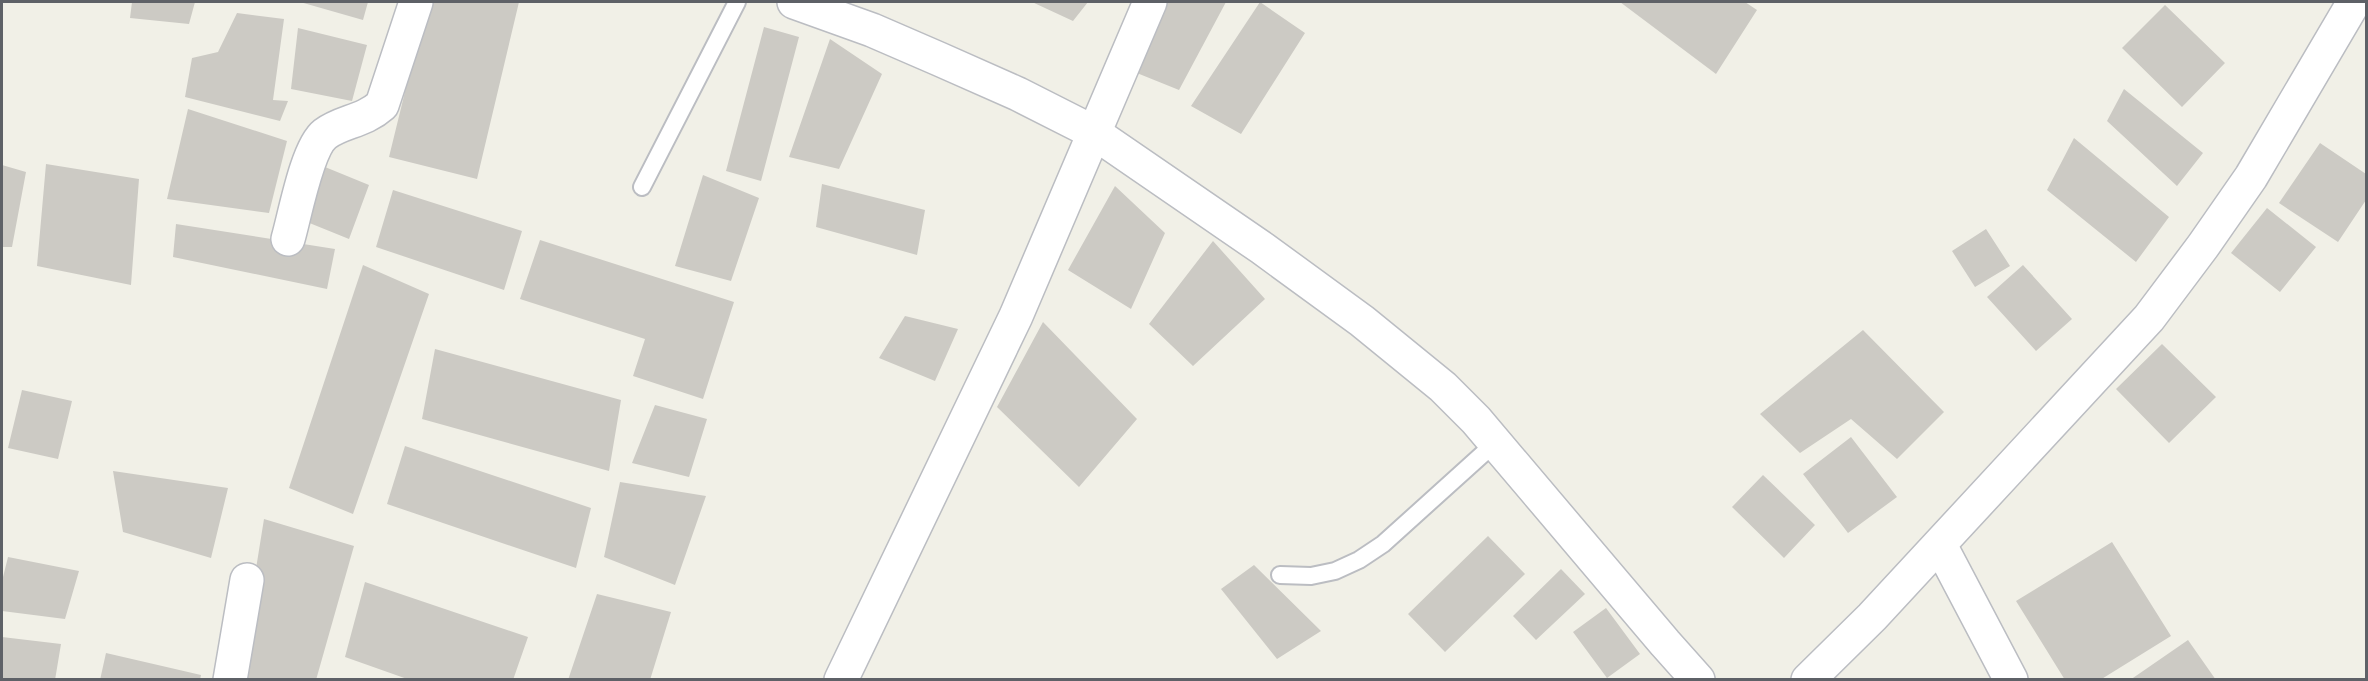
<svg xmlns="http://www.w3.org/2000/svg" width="2368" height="681" viewBox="0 0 2368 681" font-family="Mulish,sans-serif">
  <rect width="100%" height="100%" fill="#f1f0e7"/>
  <path fill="#cccac4" d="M 132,2 L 195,2 L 189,24 L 130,18 Z
    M 300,2 L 368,2 L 363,20 Z
    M 427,2 L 519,2 L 477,179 L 389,157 Z
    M 1032,2 L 1088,2 L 1073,21 Z
    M 1162,2 L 1226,2 L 1179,90 L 1122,67 Z
    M 1260,2 L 1305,33 L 1241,134 L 1191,106 Z
    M 1620,2 L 1745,2 L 1757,10 L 1716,74 Z
    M 2165,5 L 2225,63 L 2182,107 L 2122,48 Z
    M 237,13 L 284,19 L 273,100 L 288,101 L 280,121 L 185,97 L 192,58 L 218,52 Z
    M 764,27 L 799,37 L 761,181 L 726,171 Z
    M 298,28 L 367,45 L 352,101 L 291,89 Z
    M 830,39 L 882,74 L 839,169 L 789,157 Z
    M 2124,89 L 2203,153 L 2177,186 L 2107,121 Z
    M 188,109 L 287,141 L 269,213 L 167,199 Z
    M 2074,138 L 2169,217 L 2136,262 L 2047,190 Z
    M 2320,143 L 2366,174 L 2366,200 L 2338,242 L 2279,203 Z
    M 46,164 L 139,179 L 131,285 L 37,266 Z
    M 2,165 L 26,172 L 12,247 L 2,247 Z
    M 325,167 L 369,185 L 349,239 L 307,222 Z
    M 703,175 L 759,198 L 731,281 L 675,266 Z
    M 822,184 L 925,210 L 917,255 L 816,227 Z
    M 1115,186 L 1165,233 L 1131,309 L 1068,270 Z
    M 393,190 L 522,231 L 504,290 L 376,247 Z
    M 2267,208 L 2316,247 L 2280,292 L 2231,253 Z
    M 176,224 L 335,249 L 327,289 L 173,257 Z
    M 1986,229 L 2010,266 L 1975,287 L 1952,251 Z
    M 540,240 L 734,302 L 703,399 L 633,376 L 645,339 L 520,299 Z
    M 1213,241 L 1265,299 L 1193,366 L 1149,324 Z
    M 363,265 L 429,294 L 353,514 L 289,488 Z
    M 2023,265 L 2072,319 L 2036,351 L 1987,297 Z
    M 905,316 L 958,329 L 935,381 L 879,358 Z
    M 1043,322 L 1137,419 L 1079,487 L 997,407 Z
    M 1863,330 L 1944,412 L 1897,459 L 1851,419 L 1800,453 L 1760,414 Z
    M 2162,344 L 2216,397 L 2169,443 L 2116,389 Z
    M 435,349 L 621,400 L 609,471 L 422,419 Z
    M 22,390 L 72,401 L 58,459 L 8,448 Z
    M 655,405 L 707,419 L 689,477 L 632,463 Z
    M 1851,437 L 1897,497 L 1848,533 L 1803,474 Z
    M 405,446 L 591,508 L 576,568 L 387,504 Z
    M 113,471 L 228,488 L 211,558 L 123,532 Z
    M 1763,475 L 1815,525 L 1784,558 L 1732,507 Z
    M 620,482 L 706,496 L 675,585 L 604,557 Z
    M 264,519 L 354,546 L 316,680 L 238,680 Z
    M 1488,536 L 1525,574 L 1445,652 L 1408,614 Z
    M 2112,542 L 2171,636 L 2100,680 L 2065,680 L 2016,601 Z
    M 8,557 L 79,571 L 65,619 L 2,611 L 2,581 Z
    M 1254,565 L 1321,631 L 1277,659 L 1221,589 Z
    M 1561,569 L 1585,594 L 1536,640 L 1513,616 Z
    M 365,582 L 528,637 L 513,680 L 410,680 L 345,657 Z
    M 597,594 L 671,612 L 650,680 L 568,680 Z
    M 1606,608 L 1640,654 L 1607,678 L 1573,632 Z
    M 2,637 L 61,644 L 55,680 L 2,680 Z
    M 2188,640 L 2216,680 L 2130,680 Z
    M 106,653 L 201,675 L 200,680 L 100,680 Z"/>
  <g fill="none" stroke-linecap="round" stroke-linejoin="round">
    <g stroke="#bbbdc2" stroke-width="20">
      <path id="lane" d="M 642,187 L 737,2
        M 1280,575 L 1311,576 L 1335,571 L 1359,560 L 1383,544 L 1495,443"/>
    </g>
    <g stroke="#bbbdc2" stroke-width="36">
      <path id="street" d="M 794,2 L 872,30 L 939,59 L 1018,94 L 1093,132 L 1262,248 L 1362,321 L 1443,387 L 1476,420 L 1665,643 L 1698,680
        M 288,239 C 295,215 307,148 325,134 C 342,121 363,122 382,105 L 416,2
        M 1940,545 L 2011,680
        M 230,680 L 247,580
        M 841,680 L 1016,316 L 1150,2
        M 1808,680 L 1872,617 L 2149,318 L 2203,246 L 2251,177 L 2354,2"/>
    </g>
    <use href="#lane" stroke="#fff" stroke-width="16"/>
    <use href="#street" stroke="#fff" stroke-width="33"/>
  </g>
  <rect width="2368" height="681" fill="none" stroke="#5e6167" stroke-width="6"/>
</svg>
